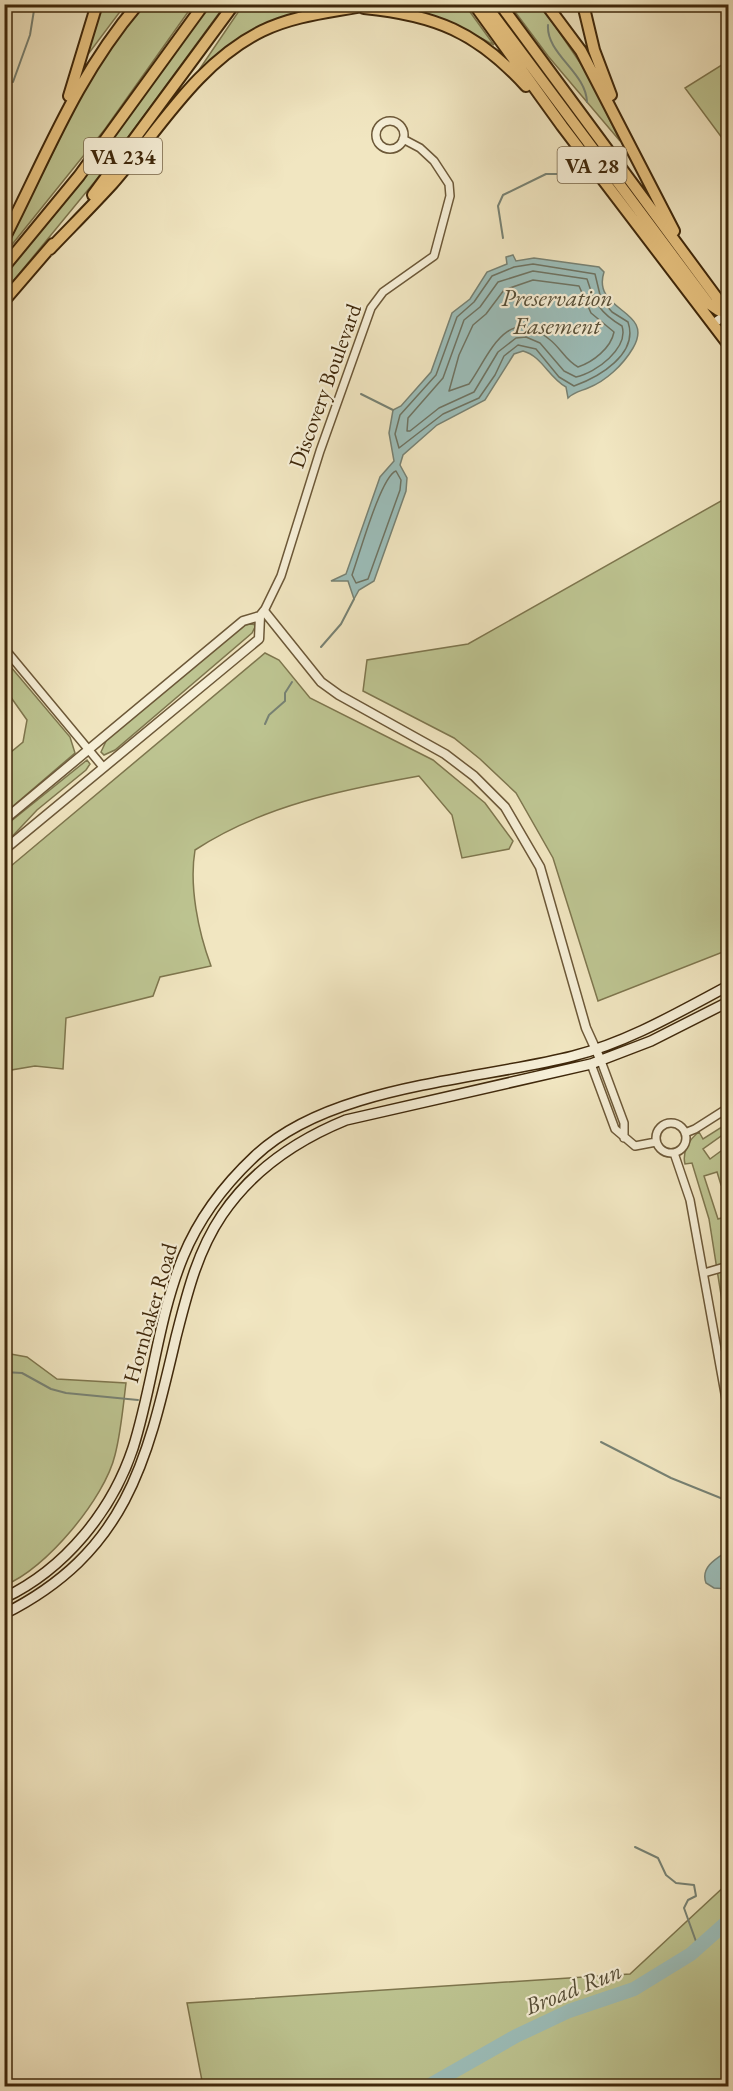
<svg xmlns="http://www.w3.org/2000/svg" width="733" height="2091" viewBox="0 0 733 2091" font-family="'EB Garamond',serif">
  <rect width="100%" height="100%" fill="#f1e6c1"/>
  <filter id="stains"><feTurbulence type="fractalNoise" baseFrequency=".00333" numOctaves="4"/><feColorMatrix values="0 0 0 0 .2 0 0 0 0 .09 0 0 0 0 .02 0 0 0 .5 -.17"/></filter>
  <radialGradient id="worn" r=".72"><stop offset=".6" stop-color="#630" stop-opacity="0"/><stop offset="1" stop-color="#630" stop-opacity=".3"/></radialGradient>
  <path fill="#bdc491" stroke="#7e764e" stroke-width="1.5" d="M 397,4 L 465,5 L 494,45 L 448,21 L 392,6 Z
    M 101,5 L 125,5 L 89,53 L 88,53 Z
    M 142,5 L 193,5 L 105,129 L 6,252 L 5,250 L 97,63 Z
    M 209,5 L 225,5 L 101,174 L 5,291 L 5,273 L 109,144 Z
    M 243,5 L 343,5 L 233,43 L 199,70 Z
    M 510,5 L 539,5 L 545,11 L 587,73 L 620,141 L 548,56 Z
    M 728,61 L 728,146 L 685,88 Z
    M 728,497 L 728,950 L 598,1001 L 553,858 L 516,793 L 480,759 L 454,738 L 363,691 L 367,660 L 468,644 Z
    M 251,624 L 256,625 L 252,633 L 115,750 L 104,755 L 101,752 L 107,739 L 243,625 Z
    M 265,653 L 279,660 L 310,698 L 433,760 L 485,803 L 513,841 L 509,849 L 462,858 L 452,815 L 419,776 C 341,790 262,806 195,850 C 189,886 198,931 211,966 L 160,977 L 153,996 L 66,1018 L 63,1069 L 35,1066 L 5,1071 L 5,871 Z
    M 5,660 L 70,737 L 75,753 L 5,813 L 5,757 L 23,742 L 27,720 L 5,689 Z
    M 87,760 L 90,764 L 86,770 L 37,810 L 5,844 L 5,826 Z
    M 728,1123 L 728,1131 L 703,1149 L 710,1159 L 721,1151 L 724,1155 L 728,1152 L 728,1191 L 726,1184 L 721,1185 L 717,1172 L 704,1176 L 718,1219 L 728,1216 L 728,1232 L 726,1235 L 728,1238 L 728,1339 L 709,1219 L 692,1163 L 685,1164 C 682,1153 689,1139 699,1132 L 703,1139 Z
    M 5,1353 L 27,1357 L 57,1379 L 126,1383 C 123,1407 121,1432 115,1455 C 105,1498 45,1570 5,1585 Z
    M 728,1883 L 728,2086 L 203,2086 L 187,2003 L 630,1974 Z"/>
  <path fill="#9cbeba" stroke="#778274" stroke-width="1.5" d="M 513,255 L 516,261 L 534,258 L 599,267 L 604,272 C 591,312 656,309 633,348 C 623,365 606,381 588,388 C 581,391 574,392 568,398 L 566,387 C 549,378 542,356 523,351 L 514,354 L 485,400 L 437,425 L 403,455 L 400,465 L 407,478 L 406,491 L 374,581 L 359,590 L 354,599 L 348,581 L 331,581 L 346,574 L 380,477 L 394,461 L 389,433 L 393,410 L 401,406 L 431,372 L 452,313 L 470,299 L 487,272 L 507,264 L 506,257 Z
    M 728,1551 L 728,1589 L 714,1588 L 706,1583 C 700,1567 717,1558 728,1551 Z"/>
  <g fill="none" stroke-linecap="round" stroke-linejoin="round">
    <path stroke="#6e7362" stroke-width="1.5" d="M 533,264 L 595,274 L 601,299 L 612,312 L 628,322 C 639,354 599,377 574,386 L 559,377 L 536,349 L 518,345 L 504,356 L 495,375 L 479,398 L 443,414 L 399,448 L 395,434 L 400,415 L 436,375 L 457,317 L 474,302 L 492,276 L 514,267 Z
      M 533,271 L 587,279 C 594,302 600,313 622,326 C 629,348 596,373 576,377 L 564,371 L 540,343 L 526,337 L 516,338 L 498,352 L 474,392 L 439,408 L 410,431 L 407,431 L 408,418 L 443,378 L 464,320 L 480,307 L 498,282 Z
      M 533,280 L 579,286 L 591,313 L 614,332 C 611,348 593,362 578,367 C 565,360 561,348 549,339 C 506,302 488,358 469,384 L 449,391 L 459,355 L 473,325 L 486,314 L 504,290 Z
      M 396,471 L 401,480 L 400,490 L 368,579 L 356,583 L 352,575 C 359,556 381,476 396,471 Z"/>
    <path stroke="#778274" stroke-width="2" d="M 548,25 C 546,54 586,72 587,102
      M 13,82 L 30,35 L 35,4
      M 503,238 L 498,206 L 503,195 L 546,174 L 578,174
      M 361,394 L 393,410
      M 321,647 L 341,624 L 354,599
      M 265,724 L 269,715 L 285,701 L 285,693 L 292,682
      M 4,1372 L 22,1373 L 51,1389 L 66,1393 L 138,1400
      M 601,1442 L 671,1478 L 728,1501
      M 635,1847 L 658,1858 L 666,1875 L 676,1883 L 694,1885 L 696,1896 L 688,1900 L 684,1908 L 698,1947"/>
    <path stroke="#9cbeba" stroke-width="14" d="M 428,2086 L 516,2036 L 569,2011 L 634,1989 L 691,1954 L 728,1921"/>
    <g stroke="#6c5838" stroke-width="10">
      <path id="minor" d="M376 135a14 14 0 1 1 28 0a14 14 0 1 1-28 0Z
        M 264,611 L 281,576 L 320,451 L 371,308 L 383,292 L 434,256 L 450,196 L 449,184 L 434,161 L 420,148 L 403,139
        M 4,648 L 103,767
        M 601,1061 L 624,1123 L 624,1138
        M 591,1064 L 615,1129 L 635,1146 L 656,1142
        M656 1138a15 15 0 1 1 30 0a15 15 0 1 1-30 0Z
        M 685,1133 L 695,1129 L 728,1108
        M 674,1153 L 690,1200 L 728,1410
        M 704,1273 L 728,1266"/>
    </g>
    <g stroke="#6c5838" stroke-width="11">
      <path id="tertiary" d="M 713,324 L 728,313
        M 4,820 L 243,621 L 260,616 L 264,611 L 321,682 L 339,695 L 445,754 L 474,776 L 505,807 L 540,867 L 586,1028 L 601,1061
        M 4,850 L 259,639 L 260,616"/>
    </g>
    <g stroke="#3f280b" stroke-width="12">
      <path id="secondary" d="M 4,1598 C 65,1569 112,1511 133,1448 C 153,1385 158,1318 183,1257 C 199,1218 224,1185 255,1156 C 330,1085 475,1081 573,1056 C 628,1042 679,1012 728,986
        M 4,1614 C 127,1552 147,1461 176,1337 C 187,1294 197,1252 222,1215 C 253,1169 297,1140 346,1120 L 591,1064 L 651,1041 L 728,1002"/>
    </g>
    <g stroke="#3f280b" stroke-width="14">
      <path id="trunk" d="M 474,4 L 562,126 L 728,344
        M 485,4 L 708,303 L 718,310 L 728,313
        M 500,4 L 728,313
        M 546,4 L 581,51 L 674,231
        M 583,4 L 594,50 L 611,95
        M 364,8 C 435,15 477,32 526,86
        M 69,96 L 97,4
        M 93,195 L 234,4
        M 4,239 C 47,155 76,77 138,4
        M 50,249 C 71,227 93,205 113,183 C 159,130 197,63 262,31 C 297,14 335,12 372,4
        M 4,267 L 79,176 L 204,4
        M 4,301 L 53,244"/>
    </g>
    <use href="#minor" stroke="#f6efd7" stroke-width="7"/>
    <use href="#tertiary" stroke="#f6efd7" stroke-width="8"/>
    <use href="#secondary" stroke="#f6efd7" stroke-width="9"/>
    <use href="#trunk" stroke="#e8c380" stroke-width="10"/>
  </g>
  <g text-anchor="middle" dominant-baseline="central" stroke-width="4.5" stroke-linejoin="round" paint-order="stroke">
    <g fill="#f6efd7" stroke="#766448" stroke-width="1.5">
      <rect x="84" y="138" width="78" height="36" rx="4.5"/>
      <rect x="557.5" y="147" width="69" height="36" rx="4.5"/>
    </g>
    <g font-size="21" font-weight="bold" fill="#3f280b">
      <text x="123" y="156">VA 234</text>
      <text x="592" y="165">VA 28</text>
    </g>
    <g font-size="22" fill="#3f280b" stroke="#f6efd7">
      <text transform="translate(325 386) rotate(-70)">Discovery Boulevard</text>
      <text transform="translate(150 1313) rotate(-74)">Hornbaker Road</text>
    </g>
    <g font-size="24" font-style="italic" fill="#564e37" stroke="#f6efd7">
      <text x="557" y="297">Preservation<tspan x="557" dy="28">Easement</tspan></text>
      <text transform="translate(573 1988) rotate(-22)">Broad Run</text>
    </g>
  </g>
  <rect width="733" height="2091" fill="none" stroke="#f1e6c1" stroke-width="24"/>
  <rect x="6" y="6" width="721" height="2079" fill="none" stroke="#3f280b" stroke-width="3"/>
  <rect x="12" y="12" width="709" height="2067" fill="none" stroke="#3f280b" stroke-width="1.5"/>
  <rect width="100%" height="100%" filter="url(#stains)"/>
  <rect width="100%" height="100%" fill="url(#worn)"/>
</svg>
